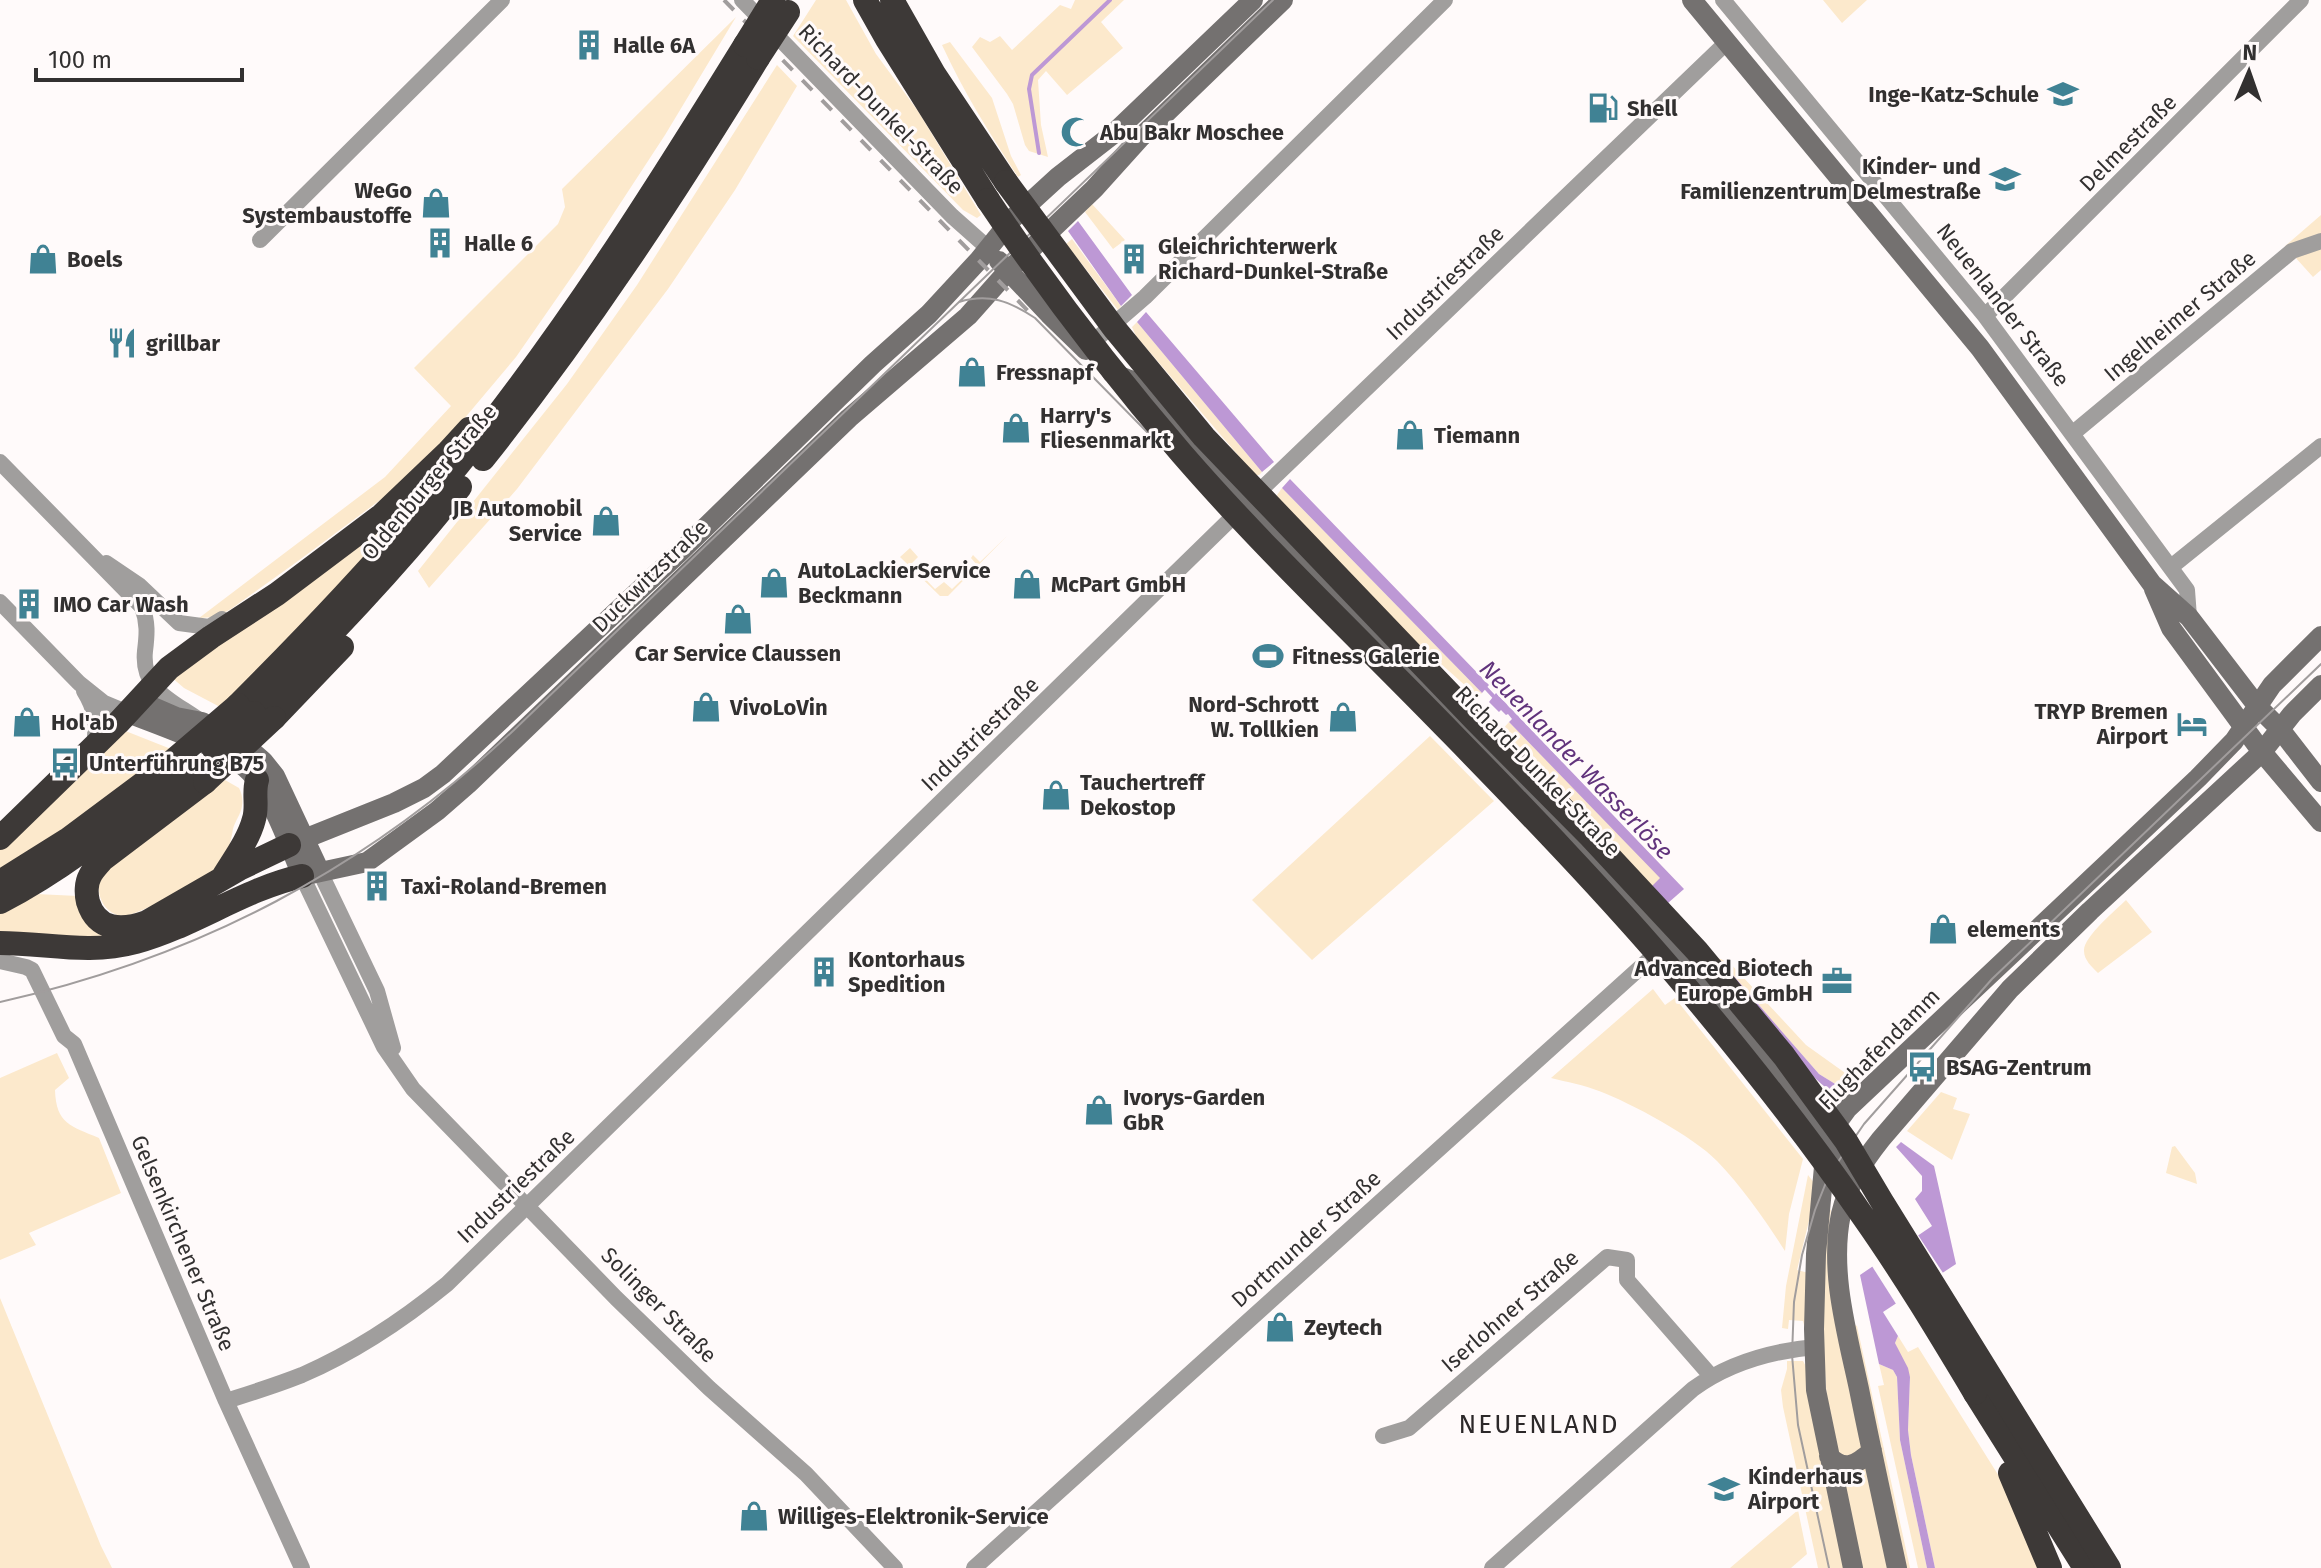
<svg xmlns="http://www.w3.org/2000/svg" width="2321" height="1568" viewBox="0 0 2321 1568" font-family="'Fira Sans',sans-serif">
  <rect width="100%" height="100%" fill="#fffafa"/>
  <path fill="#fce9cc" d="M 816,0 L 846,0 L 876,54 L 918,111 L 981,215 L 977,218 L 963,210 L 793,36 Z
    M 1075,0 L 1124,0 L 1101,22 L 1123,48 L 1067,95 L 1046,71 L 1038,80 L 1041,125 L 1048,157 L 1029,151 L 1025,145 L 1013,104 L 1007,94 L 972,47 L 980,37 L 990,42 L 1000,36 L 1012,50 L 1060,5 L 1071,9 Z
    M 1823,0 L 1867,0 L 1842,23 Z
    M 736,17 L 665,135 L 582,262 L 516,357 L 453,432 L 395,489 L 298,561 L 231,609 L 216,617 L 199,618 L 385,477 L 451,406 L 414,368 L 558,224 L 565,207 L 562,189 Z
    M 950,42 L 992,98 L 1011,156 L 1021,175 L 1018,177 C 990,134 963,91 942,45 Z
    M 777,65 L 797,86 L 735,190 L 668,289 L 517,489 L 429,588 L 418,571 L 567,384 L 637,285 Z
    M 1092,204 L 1125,240 L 1113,249 L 1085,212 Z
    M 2321,215 L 2321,270 L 2313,277 L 2285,246 Z
    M 1072,239 L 1121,306 L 1118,310 L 1066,244 Z
    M 1137,322 L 1262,472 L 1259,475 L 1255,475 L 1136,336 L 1132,327 Z
    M 1282,488 L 1482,693 L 1478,697 L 1440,663 L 1437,664 L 1280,503 L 1277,495 Z
    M 396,513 L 401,517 L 288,640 L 220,707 L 184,688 L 170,676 Z
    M 1007,536 L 948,596 L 940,596 L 900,557 L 910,548 L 918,557 L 911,564 L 935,589 L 944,582 L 952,589 L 977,565 L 971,558 L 973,555 L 980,562 Z
    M 1509,722 L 1661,878 L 1652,887 L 1501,731 Z
    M 123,730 L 171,749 L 104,803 L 0,869 L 0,850 Z
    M 1430,736 L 1494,801 L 1312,960 L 1252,900 Z
    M 225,780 L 239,788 C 242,794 243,799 242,806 C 241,814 235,821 233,829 C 231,841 227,859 218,869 C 209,878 136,916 124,916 C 106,916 95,896 100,880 C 102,875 107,870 111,866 Z
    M 36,894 L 78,896 L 107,935 L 102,941 L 0,936 L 0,912 Z
    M 2126,900 L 2152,932 L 2098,973 C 2092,967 2084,960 2084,951 C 2083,937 2116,910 2126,900 Z
    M 1718,958 L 1730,963 L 1806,1045 L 1855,1080 L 1845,1090 L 1819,1074 Z
    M 1653,989 L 1665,1005 L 1675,998 L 1803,1159 L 1789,1214 L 1785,1251 C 1765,1220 1743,1188 1717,1161 C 1694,1137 1631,1103 1599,1091 C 1584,1085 1567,1082 1551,1078 Z
    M 57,1053 L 69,1078 L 55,1090 C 56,1124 71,1126 99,1138 L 121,1193 L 29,1233 L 36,1245 L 0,1260 L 0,1078 Z
    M 1941,1092 L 1957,1098 L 1953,1109 L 1970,1114 L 1952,1160 L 1907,1131 Z
    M 2175,1146 L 2195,1173 L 2197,1184 L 2166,1173 L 2172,1147 Z
    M 1808,1175 L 1815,1184 L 1813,1204 L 1797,1270 L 1809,1273 L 1807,1324 L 1804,1325 L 1803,1321 L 1789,1320 L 1788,1329 L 1782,1328 L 1786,1286 Z
    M 1828,1209 L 1831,1210 L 1828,1236 L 1890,1568 L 1860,1568 L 1828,1417 L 1822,1326 Z
    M 0,1298 L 101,1546 L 112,1568 L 0,1568 Z
    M 1853,1324 L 1857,1326 L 1910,1568 L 1904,1568 Z
    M 1898,1336 L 1908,1352 L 1918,1347 L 2012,1497 L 2041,1568 L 1935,1568 L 1911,1455 L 1908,1430 L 1910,1377 L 1895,1343 Z
    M 1787,1361 L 1803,1361 L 1808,1370 L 1846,1568 L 1818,1568 L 1783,1407 L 1781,1390 L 1787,1369 Z
    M 1879,1364 L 1893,1370 L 1897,1377 L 1900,1440 L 1927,1568 L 1918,1568 L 1878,1386 L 1884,1385 Z
    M 1798,1510 L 1807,1554 L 1791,1568 L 1730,1568 Z"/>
  <path fill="#bd98d5" d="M 1078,221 L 1132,295 L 1121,306 L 1068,231 Z
    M 1146,312 L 1274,462 L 1262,472 L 1137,322 Z
    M 1290,479 L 1489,685 L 1482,693 L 1282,488 Z
    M 1496,693 L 1684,889 L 1668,903 L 1645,893 L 1660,878 L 1509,722 L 1512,719 L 1508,714 L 1506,715 L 1501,710 L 1499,712 L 1489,702 Z
    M 1718,958 L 1819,1074 L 1845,1090 L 1837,1094 C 1806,1082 1741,988 1718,958 Z
    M 1901,1142 L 1934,1166 L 1956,1264 L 1883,1312 L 1898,1336 L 1895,1343 L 1908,1368 L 1910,1377 L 1908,1430 L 1911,1455 L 1935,1568 L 1927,1568 L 1900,1440 L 1897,1377 L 1893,1370 L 1879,1364 L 1860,1275 L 1932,1226 L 1915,1199 L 1922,1191 L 1922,1176 L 1896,1147 Z"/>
  <path fill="#fffafa" d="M 1916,1232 L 1945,1276 L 1898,1307 L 1870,1263 Z"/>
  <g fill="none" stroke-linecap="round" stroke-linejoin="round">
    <path stroke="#bd98d5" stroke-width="4" d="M 1039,153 L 1029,89 L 1032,75 L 1110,0
      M 1484,686 L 1497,700"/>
    <path stroke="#a09e9d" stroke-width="16" d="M 742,0 L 952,216 L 988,248
      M 1723,0 L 1985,316 L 2187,590 L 2189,617
      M 260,240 L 502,0
      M 1985,316 L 2301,0
      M 1085,349 L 1145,297 L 1445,0
      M 2072,434 L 2292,251 L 2321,241
      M 0,462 L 142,607 C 148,622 147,635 145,651 C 141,690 171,700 199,720
      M 106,563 L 140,586 L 179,623 L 209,627 L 222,619
      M 2171,567 L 2321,446
      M 0,602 L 79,683 L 104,703 L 128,713
      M 84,691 C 96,710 97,724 94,746
      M 320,872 L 377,991 L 393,1048
      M 302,876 L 384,1047 L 413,1089 L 616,1298 L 709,1388 L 806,1474 L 895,1568
      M 0,961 L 26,967 L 32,970 L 64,1036 L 74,1044 L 226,1401 L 302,1568
      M 226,1401 C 251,1393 277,1385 302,1375 C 355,1352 403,1320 447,1284 L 1247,503 L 1727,42
      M 1383,1436 L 1409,1428 L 1607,1257 L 1627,1260 L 1627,1280 L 1711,1376
      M 974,1568 L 1662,948
      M 1492,1568 L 1693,1389 C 1730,1362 1771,1351 1815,1347"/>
    <path stroke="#747170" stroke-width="20" d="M 1692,0 L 1980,348 L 2152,584 L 2189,617 L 2258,707 L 2280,729 L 2321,782
      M 999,261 L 1049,314 L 1086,350
      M 1112,373 L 1138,383 L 1206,460 L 1668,943 L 1757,1048 L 1853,1181
      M 2154,589 L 2171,628 L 2262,752 L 2321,822
      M 139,701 L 176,717 L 202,722 L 248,748 L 263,761 L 275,776 L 320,872
      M 128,713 C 160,726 227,748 250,772 C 270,792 291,849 302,876 L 367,862 L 437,811 L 468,784 L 849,418 L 968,316 L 1008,271 L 1094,189 L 1140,138 L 1283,0
      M 289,845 L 394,803 L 424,788 L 443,774 L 679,553 L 873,364 L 929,314 L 979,260 L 1012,219 L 1058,177 L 1112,135 L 1253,0
      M 1829,1456 C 1845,1473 1857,1464 1872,1451
      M 1853,1568 L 1816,1390 L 1814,1329 L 1816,1254 L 1826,1145 L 1831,1131 L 1847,1109 L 2198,778 L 2234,741 L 2272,685 L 2321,636
      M 1897,1568 C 1884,1508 1871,1449 1859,1389 C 1847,1333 1829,1271 1841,1214 C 1848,1185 1862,1163 1881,1139 L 2010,989 L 2090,911 L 2262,752 L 2292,714 L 2321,685"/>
    <path stroke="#3d3937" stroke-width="24" d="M 865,0 L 887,39 L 988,200
      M 892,0 L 934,74 L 1006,182
      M 483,459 C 585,331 673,197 758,58
      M 238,705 C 315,628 390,549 459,464 C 566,332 656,189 745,45
      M 254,713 C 326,640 397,567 460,487
      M 274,718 L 342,647
      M 205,782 L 102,860 C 98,865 92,871 90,876 C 86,883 86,894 88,902 C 97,931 122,931 147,922 L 239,869 L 289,845
      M 0,838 L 118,723 L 169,668 L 211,637 L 277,594 L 382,515 L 447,453 L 469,429
      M 223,877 C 234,859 249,839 254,819 C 258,806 253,793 257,780
      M 0,882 L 67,840 L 161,770
      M 0,902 C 68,867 127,817 187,770
      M 0,943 C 47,943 88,955 136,942 C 194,926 244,889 302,876
      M 1975,1393 L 2085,1568
      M 2010,1473 L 2050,1568"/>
    <path stroke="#a19d9d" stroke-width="2" d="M 959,302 C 988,293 1010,301 1035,318 L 1687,982 L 1832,1169 L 1864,1205 L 1909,1252
      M 0,1002 C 199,957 366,869 514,730 L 1273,0
      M 1829,1568 L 1798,1425 L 1792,1355 L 1794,1302 L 1802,1255 L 1815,1210 L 1829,1175 L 1864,1124 L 1992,979 L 2321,664"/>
    <path stroke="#a19d9d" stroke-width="4" stroke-dasharray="14 14" stroke-linecap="butt" d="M 724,0 L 1035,318"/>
    <path stroke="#3d3937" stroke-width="24" d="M 745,45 L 773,0
      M 758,58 L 788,12
      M 1006,182 L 1114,328 L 1204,437 L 1476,721 L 1590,836 L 1697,951 L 1784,1056 L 1846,1141 L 1881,1200 L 2109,1568
      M 988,200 C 1047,288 1112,373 1182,454 C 1267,552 1362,641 1453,735 C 1529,813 1605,892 1676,975 C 1741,1052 1805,1132 1862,1215 C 1903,1273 1939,1333 1975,1393
      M 213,748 L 254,713
      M 169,764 L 238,705
      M 205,782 L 274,718"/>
  </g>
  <defs>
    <g id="building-bare" transform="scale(2.4)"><path d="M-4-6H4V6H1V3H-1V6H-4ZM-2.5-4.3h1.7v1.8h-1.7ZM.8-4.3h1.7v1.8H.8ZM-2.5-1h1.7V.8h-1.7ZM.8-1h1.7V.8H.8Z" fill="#408294" stroke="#fffafa" stroke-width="2.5" paint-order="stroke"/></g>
    <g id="school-bare" transform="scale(2.4)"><path d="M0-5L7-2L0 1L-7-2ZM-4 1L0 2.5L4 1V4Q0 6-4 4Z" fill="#408294" stroke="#fffafa" stroke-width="2.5" paint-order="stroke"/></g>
    <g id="fuel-bare" transform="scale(2.4)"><path d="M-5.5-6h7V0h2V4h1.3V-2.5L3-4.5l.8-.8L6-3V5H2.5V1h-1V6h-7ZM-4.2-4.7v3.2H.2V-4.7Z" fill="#408294" stroke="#fffafa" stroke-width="2.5" paint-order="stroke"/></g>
    <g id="mosque-bare" transform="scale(2.4)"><path d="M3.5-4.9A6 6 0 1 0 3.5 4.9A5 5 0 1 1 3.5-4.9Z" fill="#408294" stroke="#fffafa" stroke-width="2.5" paint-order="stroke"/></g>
    <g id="shop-bare" transform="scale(2.4)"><path d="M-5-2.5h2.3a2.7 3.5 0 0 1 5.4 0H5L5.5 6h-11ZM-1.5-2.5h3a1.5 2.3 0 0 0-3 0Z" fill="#408294" stroke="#fffafa" stroke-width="2.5" paint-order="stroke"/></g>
    <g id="restaurant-bare" transform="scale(2.4)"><path d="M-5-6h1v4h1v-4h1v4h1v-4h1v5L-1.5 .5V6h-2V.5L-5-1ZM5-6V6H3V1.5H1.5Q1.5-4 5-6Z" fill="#408294" stroke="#fffafa" stroke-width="2.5" paint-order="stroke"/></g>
    <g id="stadium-bare" transform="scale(2.4)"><path d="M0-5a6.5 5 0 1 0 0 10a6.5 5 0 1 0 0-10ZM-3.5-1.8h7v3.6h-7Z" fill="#408294" stroke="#fffafa" stroke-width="2.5" paint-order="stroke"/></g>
    <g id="hotel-bare" transform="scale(2.4)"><path d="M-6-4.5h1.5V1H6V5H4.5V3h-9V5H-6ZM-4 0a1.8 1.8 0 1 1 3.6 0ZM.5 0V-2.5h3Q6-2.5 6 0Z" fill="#408294" stroke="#fffafa" stroke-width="2.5" paint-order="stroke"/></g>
    <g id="bus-bare" transform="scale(2.4)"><path d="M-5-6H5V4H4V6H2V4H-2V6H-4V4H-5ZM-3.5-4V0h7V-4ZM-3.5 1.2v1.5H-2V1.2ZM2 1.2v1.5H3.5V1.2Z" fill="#408294" stroke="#fffafa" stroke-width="2.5" paint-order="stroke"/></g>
    <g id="office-bare" transform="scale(2.4)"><path d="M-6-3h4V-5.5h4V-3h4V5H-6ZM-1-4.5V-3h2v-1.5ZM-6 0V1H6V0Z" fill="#408294" stroke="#fffafa" stroke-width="2.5" paint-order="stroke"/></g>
  </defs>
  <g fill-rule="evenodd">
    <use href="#building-bare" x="589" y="45"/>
    <use href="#school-bare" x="2063" y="94"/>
    <use href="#fuel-bare" x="1603" y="108"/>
    <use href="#mosque-bare" x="1076" y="132"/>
    <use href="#school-bare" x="2005" y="179"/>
    <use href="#shop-bare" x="436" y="203"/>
    <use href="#building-bare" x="440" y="243"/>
    <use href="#shop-bare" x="43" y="259"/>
    <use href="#building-bare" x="1134" y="259"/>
    <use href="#restaurant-bare" x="122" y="343"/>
    <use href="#shop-bare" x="972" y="372"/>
    <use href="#shop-bare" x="1016" y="428"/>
    <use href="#shop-bare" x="1410" y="435"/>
    <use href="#shop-bare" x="606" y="521"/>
    <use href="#shop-bare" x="774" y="583"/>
    <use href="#shop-bare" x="1027" y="584"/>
    <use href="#building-bare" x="29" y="604"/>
    <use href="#shop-bare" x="738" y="619"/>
    <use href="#stadium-bare" x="1268" y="656"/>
    <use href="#shop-bare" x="706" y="707"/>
    <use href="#shop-bare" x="1343" y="717"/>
    <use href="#shop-bare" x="27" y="722"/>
    <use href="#hotel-bare" x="2192" y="724"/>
    <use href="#bus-bare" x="65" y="763"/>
    <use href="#shop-bare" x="1056" y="795"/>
    <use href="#building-bare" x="377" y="886"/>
    <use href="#shop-bare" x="1943" y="929"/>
    <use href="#building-bare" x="824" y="972"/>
    <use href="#office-bare" x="1837" y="981"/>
    <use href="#bus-bare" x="1922" y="1067"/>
    <use href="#shop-bare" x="1099" y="1110"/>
    <use href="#shop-bare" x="1280" y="1327"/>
    <use href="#school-bare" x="1724" y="1489"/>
    <use href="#shop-bare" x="754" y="1516"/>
  </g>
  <g text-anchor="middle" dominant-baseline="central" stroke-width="6" stroke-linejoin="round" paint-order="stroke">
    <g font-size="22" font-weight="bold" fill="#323030" stroke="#fffafa" text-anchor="start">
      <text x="613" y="45">Halle 6A</text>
      <text x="2039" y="94" text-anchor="end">Inge-Katz-Schule</text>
      <text x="1627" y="108">Shell</text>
      <text x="1100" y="132">Abu Bakr Moschee</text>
      <text x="1981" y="166" text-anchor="end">Kinder- und<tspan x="1981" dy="25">Familienzentrum Delmestraße</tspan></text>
      <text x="412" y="190" text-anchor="end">WeGo<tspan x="412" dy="25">Systembaustoffe</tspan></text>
      <text x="464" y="243">Halle 6</text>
      <text x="1158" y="246">Gleichrichterwerk<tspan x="1158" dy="25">Richard-Dunkel-Straße</tspan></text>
      <text x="67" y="259">Boels</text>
      <text x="146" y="343">grillbar</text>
      <text x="996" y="372">Fressnapf</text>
      <text x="1040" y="415">Harry's<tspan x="1040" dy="25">Fliesenmarkt</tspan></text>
      <text x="1434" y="435">Tiemann</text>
      <text x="582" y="508" text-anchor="end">JB Automobil<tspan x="582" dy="25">Service</tspan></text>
      <text x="798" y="570">AutoLackierService<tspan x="798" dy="25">Beckmann</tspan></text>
      <text x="1051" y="584">McPart GmbH</text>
      <text x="53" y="604">IMO Car Wash</text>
      <text x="738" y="653" text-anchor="middle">Car Service Claussen</text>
      <text x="1292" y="656">Fitness Galerie</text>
      <text x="1319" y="704" text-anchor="end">Nord-Schrott<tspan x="1319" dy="25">W. Tollkien</tspan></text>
      <text x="730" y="707">VivoLoVin</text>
      <text x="2168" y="711" text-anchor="end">TRYP Bremen<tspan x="2168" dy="25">Airport</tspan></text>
      <text x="51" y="722">Hol'ab</text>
      <text x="89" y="763">Unterführung B75</text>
      <text x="1080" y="782">Tauchertreff<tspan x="1080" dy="25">Dekostop</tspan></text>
      <text x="401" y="886">Taxi-Roland-Bremen</text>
      <text x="1967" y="929">elements</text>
      <text x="848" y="959">Kontorhaus<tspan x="848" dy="25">Spedition</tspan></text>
      <text x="1813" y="968" text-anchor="end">Advanced Biotech<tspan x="1813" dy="25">Europe GmbH</tspan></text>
      <text x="1946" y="1067">BSAG-Zentrum</text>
      <text x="1123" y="1097">Ivorys-Garden<tspan x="1123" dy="25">GbR</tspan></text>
      <text x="1304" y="1327">Zeytech</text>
      <text x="1748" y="1476">Kinderhaus<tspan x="1748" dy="25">Airport</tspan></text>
      <text x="778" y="1516">Williges-Elektronik-Service</text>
    </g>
    <g font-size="22" fill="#323030" stroke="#fffafa">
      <text transform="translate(881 109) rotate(46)">Richard-Dunkel-Straße</text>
      <text transform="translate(2128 143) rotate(-45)">Delmestraße</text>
      <text transform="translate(1445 283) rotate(-44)">Industriestraße</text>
      <text transform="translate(2003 305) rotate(52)">Neuenlander Straße</text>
      <text transform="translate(2180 316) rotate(-40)">Ingelheimer Straße</text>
      <text transform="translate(429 482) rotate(-50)">Oldenburger Straße</text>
      <text transform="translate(650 576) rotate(-44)">Duckwitzstraße</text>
      <text transform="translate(980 734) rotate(-44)">Industriestraße</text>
      <text transform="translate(1538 771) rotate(46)">Richard-Dunkel-Straße</text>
      <text transform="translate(1879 1049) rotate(-45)">Flughafendamm</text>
      <text transform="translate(516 1186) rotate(-44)">Industriestraße</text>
      <text transform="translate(1306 1239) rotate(-42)">Dortmunder Straße</text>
      <text transform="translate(183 1243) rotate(67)">Gelsenkirchener Straße</text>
      <text transform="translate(659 1305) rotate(45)">Solinger Straße</text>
      <text transform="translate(1510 1311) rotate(-41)">Iserlohner Straße</text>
    </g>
    <g font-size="24" font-style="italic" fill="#61337c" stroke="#fffafa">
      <text transform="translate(1576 760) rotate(46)">Neuenlander Wasserlöse</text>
    </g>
    <g font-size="26" letter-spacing="2" fill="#2c2829" stroke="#fffafa">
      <text x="1539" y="1424">NEUENLAND</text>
    </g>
  </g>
  <g transform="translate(2249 72) rotate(2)" stroke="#fffafa" stroke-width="6" paint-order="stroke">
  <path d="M0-6L14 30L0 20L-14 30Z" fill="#323030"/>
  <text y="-12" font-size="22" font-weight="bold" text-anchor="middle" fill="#323030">N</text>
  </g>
  <path d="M36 68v12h206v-12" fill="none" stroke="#323030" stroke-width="4"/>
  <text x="48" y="68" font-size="24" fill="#323030" stroke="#fffafa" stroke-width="6" paint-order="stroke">100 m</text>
</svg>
